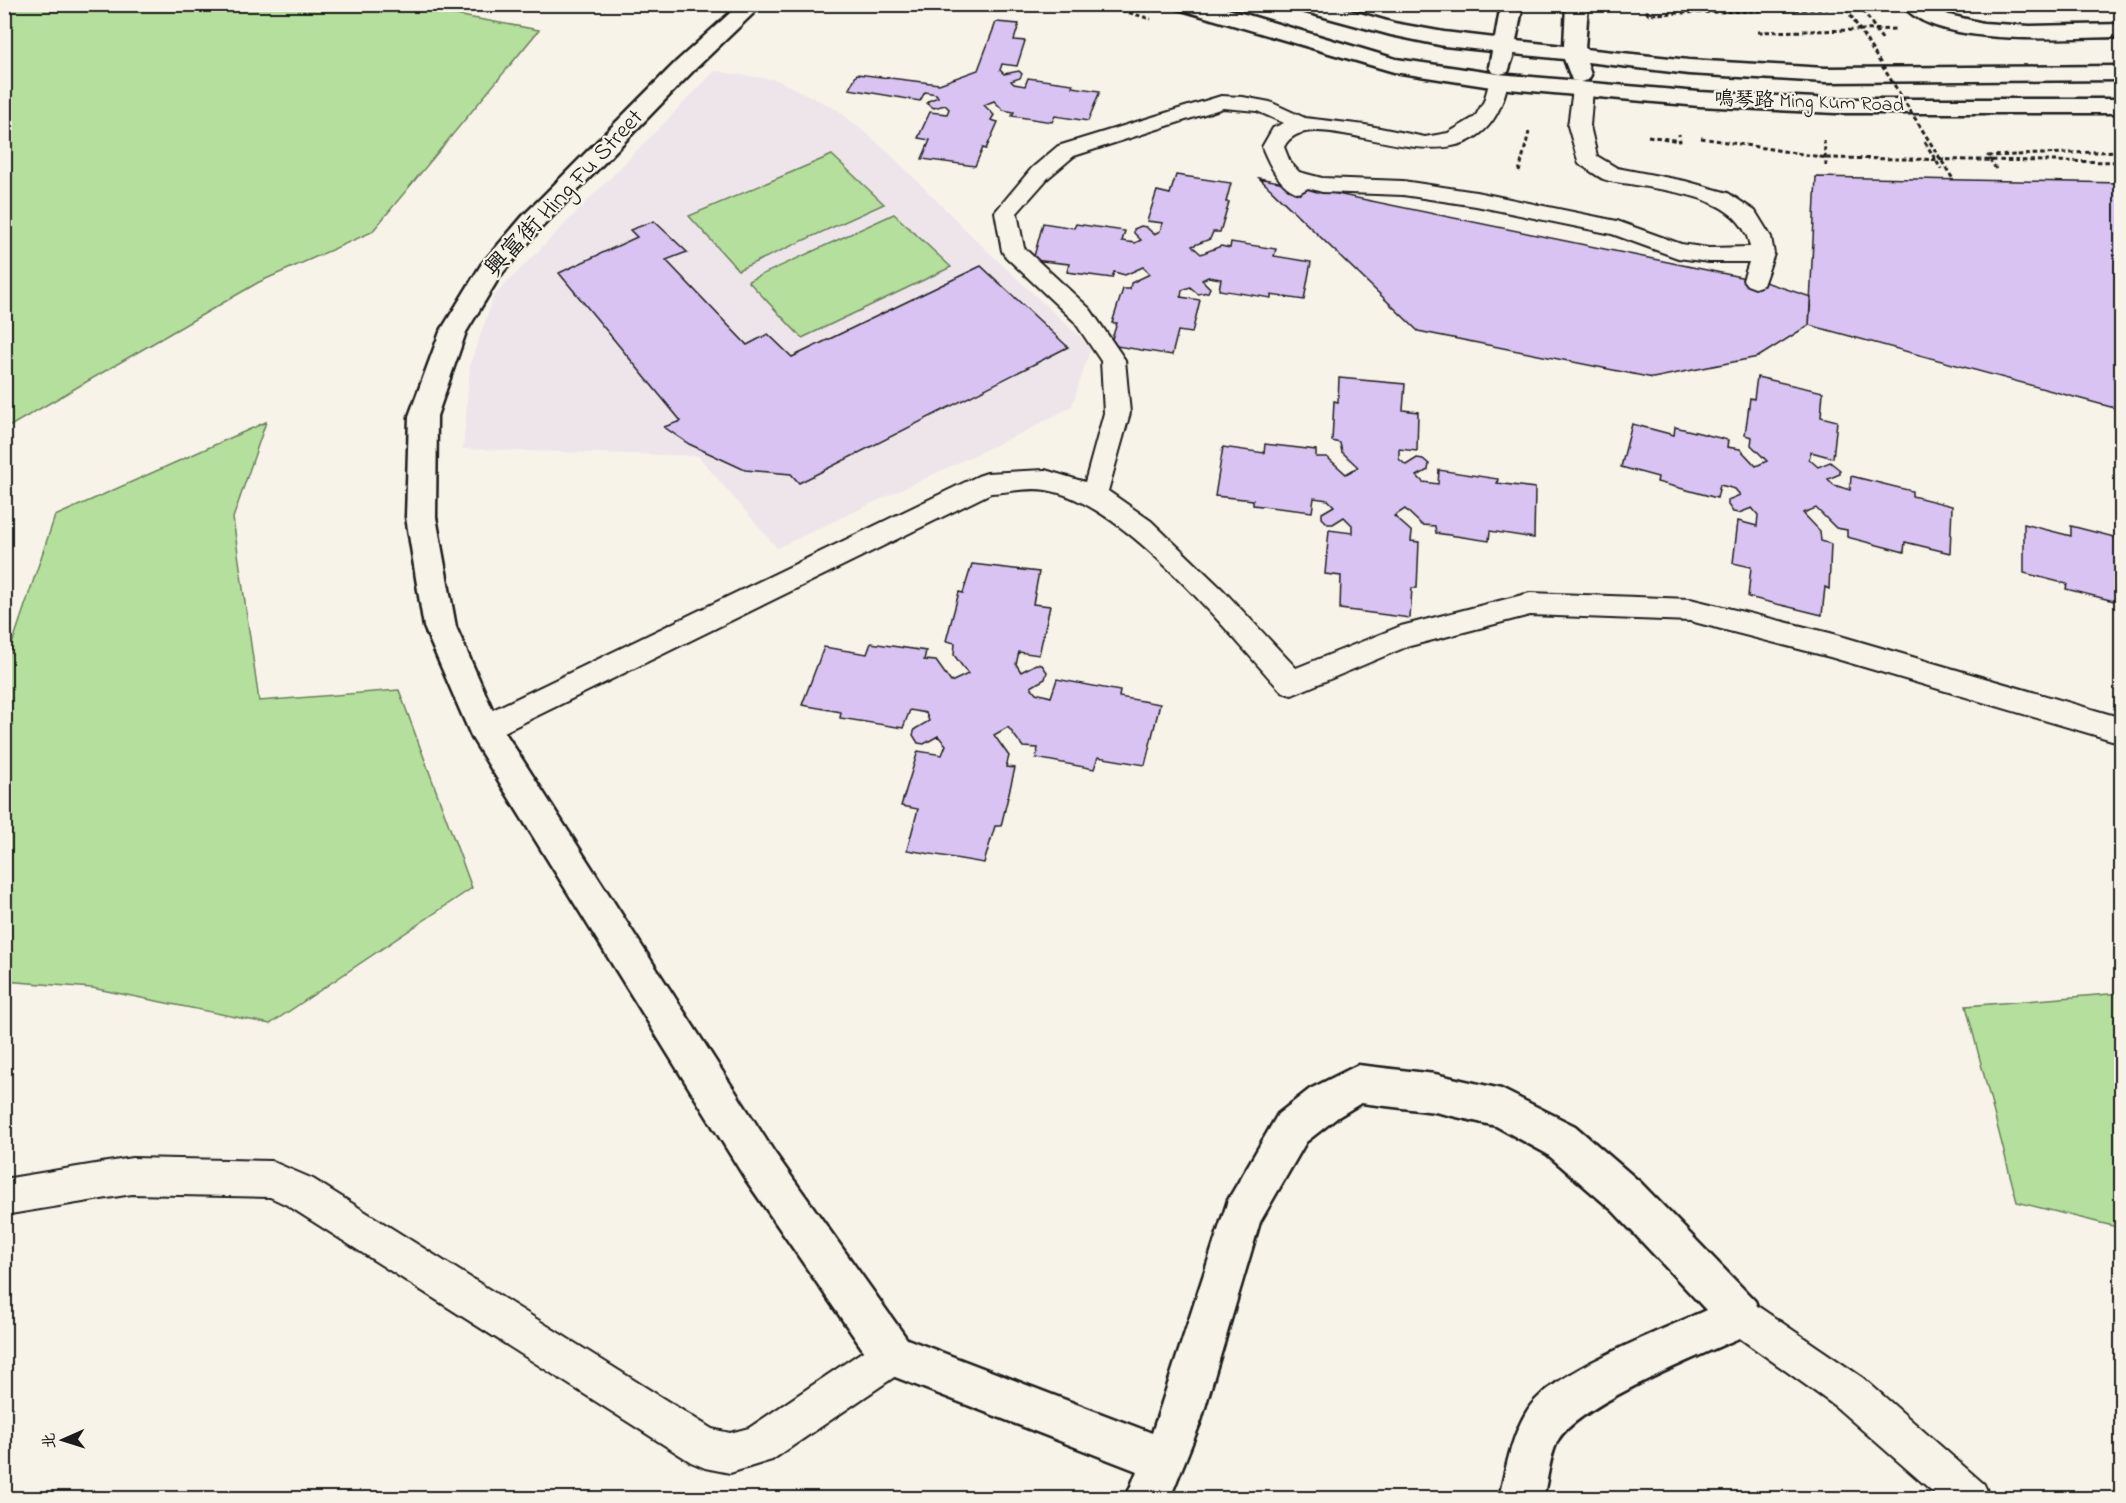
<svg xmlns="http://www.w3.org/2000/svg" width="2126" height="1503" viewBox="0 0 2126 1503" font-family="'Indie Flower','LXGW WenKai TC',sans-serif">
  <rect width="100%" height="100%" fill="#f7f3e8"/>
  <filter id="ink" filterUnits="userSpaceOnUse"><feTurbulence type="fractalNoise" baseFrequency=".0167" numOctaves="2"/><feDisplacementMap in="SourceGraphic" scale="12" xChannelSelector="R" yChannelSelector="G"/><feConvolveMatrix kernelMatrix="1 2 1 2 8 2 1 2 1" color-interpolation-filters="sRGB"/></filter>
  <g filter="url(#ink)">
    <path fill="#eee5eb" d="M 715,71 L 777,80 L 838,110 L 888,152 L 980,244 L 1091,347 L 1072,406 L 1030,429 L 777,548 L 698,456 L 463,449 L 470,364 L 494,296 Z"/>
    <path fill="#b5df9c" stroke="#687e5c" stroke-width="1.5" d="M 5,4 L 401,5 L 539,30 L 372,232 L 259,282 L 5,429 Z
      M 832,155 L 884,204 L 738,270 L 689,216 Z
      M 894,214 L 951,267 L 802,338 L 748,281 Z
      M 266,422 L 233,518 L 259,701 L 399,690 L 472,888 L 270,1024 L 92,988 L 5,981 L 5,665 L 55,516 Z
      M 2121,993 L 2122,993 L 2121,1228 L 2017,1202 L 1966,1006 Z"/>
    <path fill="#d8c3f3" stroke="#1c1c1c" stroke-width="1.5" d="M 996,22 L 1019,24 L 1014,40 L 1025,41 L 1017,66 L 1002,64 L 1000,70 L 1004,74 L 1019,71 L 1022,74 L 1020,78 L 1011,81 L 1014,84 L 1025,86 L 1028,78 L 1073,84 L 1072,87 L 1100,91 L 1088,121 L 1055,116 L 1052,122 L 1012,116 L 1014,112 L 1003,110 L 994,101 L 984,105 L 994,115 L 991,120 L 998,122 L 986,149 L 983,148 L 975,166 L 922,159 L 930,140 L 918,138 L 930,112 L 947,114 L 949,109 L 945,105 L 934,108 L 927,104 L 928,101 L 938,97 L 936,94 L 925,92 L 920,101 L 849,89 L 857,74 L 939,84 L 978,70 Z
      M 1176,175 L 1231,183 L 1226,202 L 1229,202 L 1220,232 L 1213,232 L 1210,239 L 1192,246 L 1201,254 L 1221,246 L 1230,248 L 1231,242 L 1276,249 L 1274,256 L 1311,262 L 1304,300 L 1271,295 L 1271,298 L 1219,290 L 1221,279 L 1208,277 L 1202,280 L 1210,288 L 1208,292 L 1198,294 L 1190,287 L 1182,290 L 1181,297 L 1200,300 L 1192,333 L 1178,331 L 1172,355 L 1110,345 L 1117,323 L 1112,323 L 1123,289 L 1130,289 L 1131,283 L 1150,274 L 1143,267 L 1125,275 L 1114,272 L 1112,278 L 1067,272 L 1069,264 L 1033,260 L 1043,223 L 1074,228 L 1076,224 L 1125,231 L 1122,241 L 1135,243 L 1141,240 L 1134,233 L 1134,229 L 1141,226 L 1146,227 L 1154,234 L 1160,231 L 1163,223 L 1147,221 L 1157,191 L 1170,194 Z
      M 1816,177 L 2122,183 L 2122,410 L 1809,325 Z
      M 1259,178 L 1765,282 L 1811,297 L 1809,325 L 1758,357 L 1653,378 L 1418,331 Z
      M 654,221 L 687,252 L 666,260 L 747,345 L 768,334 L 792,357 L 981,266 L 1068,347 L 799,483 L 791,474 L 745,470 L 689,444 L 664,427 L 681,421 L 559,273 L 637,237 L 630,230 Z
      M 1757,377 L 1823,392 L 1821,417 L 1837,421 L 1833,458 L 1811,452 L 1809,459 L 1818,467 L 1830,462 L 1840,470 L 1840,474 L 1828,479 L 1834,485 L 1850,490 L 1851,476 L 1912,491 L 1912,496 L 1952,506 L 1950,553 L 1905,542 L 1904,552 L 1847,537 L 1847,530 L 1836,528 L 1816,508 L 1803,513 L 1820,531 L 1821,541 L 1831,544 L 1829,589 L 1825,587 L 1822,615 L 1748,597 L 1751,567 L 1733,563 L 1738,521 L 1757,526 L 1758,515 L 1752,508 L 1739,513 L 1733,512 L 1728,505 L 1728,500 L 1740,495 L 1735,489 L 1720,485 L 1717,498 L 1657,482 L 1658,477 L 1621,467 L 1632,424 L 1674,435 L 1675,427 L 1728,440 L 1727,447 L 1740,449 L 1756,466 L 1767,461 L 1751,445 L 1752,437 L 1745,435 L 1750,398 L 1754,399 Z
      M 1339,378 L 1405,384 L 1403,410 L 1418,412 L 1417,451 L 1399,449 L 1399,459 L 1406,465 L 1417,458 L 1423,459 L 1429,464 L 1428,470 L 1417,476 L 1423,482 L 1438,484 L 1439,470 L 1498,479 L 1497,483 L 1535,488 L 1534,538 L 1490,531 L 1489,541 L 1436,533 L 1435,526 L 1422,525 L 1405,509 L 1394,516 L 1412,532 L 1411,541 L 1419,542 L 1417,588 L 1412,588 L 1410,618 L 1340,609 L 1341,576 L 1325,574 L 1329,530 L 1352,533 L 1352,525 L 1344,517 L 1333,524 L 1328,524 L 1322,518 L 1322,513 L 1334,506 L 1328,500 L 1314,498 L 1312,512 L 1253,505 L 1253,500 L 1215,496 L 1223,447 L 1264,453 L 1265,444 L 1316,450 L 1316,457 L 1327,457 L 1346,474 L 1358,467 L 1342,452 L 1340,443 L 1332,441 L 1334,401 L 1338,402 Z
      M 2024,524 L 2071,536 L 2071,526 L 2122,539 L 2122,603 L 2066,589 L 2067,584 L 2024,573 Z
      M 972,564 L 1039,572 L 1033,604 L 1050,606 L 1039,655 L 1019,652 L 1016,664 L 1021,672 L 1036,664 L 1042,665 L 1047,672 L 1045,679 L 1031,687 L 1036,693 L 1051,697 L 1057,679 L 1120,691 L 1119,697 L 1160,704 L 1145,765 L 1098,757 L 1094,769 L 1036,758 L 1038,748 L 1023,747 L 1008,727 L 994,735 L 1009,756 L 1006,767 L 1015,768 L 1001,826 L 995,826 L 984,863 L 907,850 L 918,809 L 901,806 L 918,751 L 942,755 L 946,745 L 938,736 L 924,744 L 918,743 L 913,735 L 915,729 L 929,721 L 926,713 L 910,710 L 903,728 L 840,718 L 841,712 L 802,705 L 824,647 L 867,654 L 871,643 L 926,651 L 924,660 L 936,661 L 951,682 L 968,674 L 954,655 L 955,643 L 946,641 L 959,592 L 963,593 Z"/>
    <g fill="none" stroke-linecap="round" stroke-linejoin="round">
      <g stroke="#1c1c1c" stroke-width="4">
        <path id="lane" d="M 1498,75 L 1505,77 L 1508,81 C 1481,221 1313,88 1284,147 L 1290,162 L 1299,172 L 1322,178 L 1403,181 L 1476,192 L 1617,221 L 1681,244 L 1709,248 L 1750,247 C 1742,196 1671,192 1630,184 C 1622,183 1611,182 1603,179 C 1595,175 1587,168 1579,164 L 1568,126 L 1573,89 L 1576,85 L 1583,83 L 1590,85 L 1593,89 L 1590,126 L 1597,156 L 1617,168 L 1685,181 L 1728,193 L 1755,211 L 1771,237 L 1774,254 L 1763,285 L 1755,288 L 1747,285 L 1743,280 L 1749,262 L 1709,262 L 1678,258 L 1612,234 L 1476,206 L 1403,195 L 1322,192 L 1308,188 L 1299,193 C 1280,188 1269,164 1262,147 L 1273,128 L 1284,123 L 1257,111 L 1223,108 L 1074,156 L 1048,178 L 1017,213 L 1024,248 L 1090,309 L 1125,360 L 1130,413 L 1108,491 L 1151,521 L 1224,591 L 1296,668 L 1401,626 L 1530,593 L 1690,599 L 1830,633 L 2122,718 L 2122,743 L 1830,657 L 1690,621 L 1530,615 L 1406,647 L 1292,695 L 1282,692 C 1228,633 1124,502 1046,490 C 1029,487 1008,492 991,493 L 494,737 L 484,741 L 474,737 L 469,728 L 474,719 L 978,476 L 987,473 L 1045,470 L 1085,482 L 1104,413 L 1101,361 L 1074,321 L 1005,256 L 1002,251 L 995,212 L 1032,168 L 1058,146 L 1221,96 L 1243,97 L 1270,102 L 1305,118 L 1365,125 L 1425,137 L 1448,133 L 1475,117 L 1484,101 L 1491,77 Z
          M 132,1158 L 271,1161 L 313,1179 L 712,1429 L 730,1433 L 749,1428 L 878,1341 L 892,1336 L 906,1341 L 911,1355 L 906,1369 L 772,1460 L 730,1473 L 705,1468 L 691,1462 L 287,1205 L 270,1197 L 132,1194 L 4,1215 L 4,1179 Z
          M 1740,1297 L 1753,1303 L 1863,1378 L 1984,1484 L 1990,1498 L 1940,1498 L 1835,1406 L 1727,1329 L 1721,1316 L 1727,1303 Z"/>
      </g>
      <g stroke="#1c1c1c" stroke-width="5">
        <path id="street" d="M 740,4 L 763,4 L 693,71 L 541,228 L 500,276 L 466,332 L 437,416 L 436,517 L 456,627 L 497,720 L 774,1152 L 907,1339 L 1152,1433 L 1228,1200 L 1278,1114 L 1310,1089 L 1358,1065 L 1435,1074 L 1501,1089 L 1575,1126 L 1641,1183 L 1755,1301 L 1761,1316 L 1755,1331 C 1711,1351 1580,1403 1558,1440 C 1549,1457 1548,1480 1543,1498 L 1499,1498 C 1506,1469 1511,1437 1527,1411 C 1549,1373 1663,1330 1706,1310 L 1613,1211 L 1547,1154 L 1496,1126 L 1435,1112 L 1361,1103 L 1338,1117 L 1306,1142 L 1260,1222 L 1201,1421 L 1170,1498 L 1126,1498 L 1137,1471 L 877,1370 L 746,1180 L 472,738 L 424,627 L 406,517 L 409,416 L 440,332 L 481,265 L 523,216 L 677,61 Z
          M 1902,4 L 1927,4 L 1949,15 L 1983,23 L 2030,26 L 2122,24 L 2122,37 C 2072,37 1933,49 1902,4 Z"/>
      </g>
      <g stroke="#1c1c1c" stroke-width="5">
        <path id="secondary" d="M 1176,4 L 1211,4 L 1396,59 L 1498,74 L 1579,81 L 1572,80 L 1564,59 L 1514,54 L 1508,72 L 1500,74 L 1492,72 L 1489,67 L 1492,51 L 1444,46 L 1391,35 L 1295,9 L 1293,4 L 1328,4 L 1394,23 L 1444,32 L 1495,38 L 1501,4 L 1523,4 L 1516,41 L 1564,46 L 1566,4 L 1588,4 L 1585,49 L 1689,60 L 1825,68 L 2122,66 L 2122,80 L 1825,82 L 1689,74 L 1587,62 L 1591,75 L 1588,80 L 1580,82 L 1699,92 L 1835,99 L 2122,99 L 2122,113 L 1835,113 L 1699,106 L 1498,88 L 1394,72 L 1178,9 Z"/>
      </g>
      <path stroke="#1c1c1c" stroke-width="3" stroke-dasharray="4.5 3" stroke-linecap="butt" d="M 1100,4 L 1151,19
        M 1859,4 L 1882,39
        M 1758,32 L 1859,30
        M 1648,136 L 1680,141 L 1679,134
        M 1701,138 L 1827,158 L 2122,162
        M 1824,140 L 1826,166
        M 1925,142 L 1941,169
        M 1996,169 L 1988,156 L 2122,151
        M 1519,172 L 1529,132"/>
      <use href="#lane" fill="#f7f3e8" fill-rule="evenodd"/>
      <use href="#street" fill="#f7f3e8" fill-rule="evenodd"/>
      <use href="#secondary" fill="#f7f3e8" fill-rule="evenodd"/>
      <path stroke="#1c1c1c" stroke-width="3" stroke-dasharray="4.5 3" stroke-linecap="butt" d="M 1643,4 L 1648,14 L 1846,8 L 1953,179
        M 1847,8 L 1926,4
        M 1860,30 L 1897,29"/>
    </g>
  </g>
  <g text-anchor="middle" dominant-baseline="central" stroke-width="4.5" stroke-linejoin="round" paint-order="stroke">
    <g font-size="20" fill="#1c1c1c" stroke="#f7f3e8">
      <text transform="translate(1809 103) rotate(2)">鳴琴路 Ming Kum Road</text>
    </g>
    <g font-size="24" fill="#1c1c1c" stroke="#f7f3e8">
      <text transform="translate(565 194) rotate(-47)">興富街 Hing Fu Street</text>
    </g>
  </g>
  <rect width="2126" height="1503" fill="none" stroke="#f7f3e8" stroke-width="24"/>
  <rect x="12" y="12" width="2102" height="1479" fill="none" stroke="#1c1c1c" stroke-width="2" filter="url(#ink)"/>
  <g transform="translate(63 1440) rotate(267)" stroke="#f7f3e8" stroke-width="4.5" paint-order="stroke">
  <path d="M0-4.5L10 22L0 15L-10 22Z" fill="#1c1c1c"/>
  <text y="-9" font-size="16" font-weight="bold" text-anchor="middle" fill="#1c1c1c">北</text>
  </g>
</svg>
